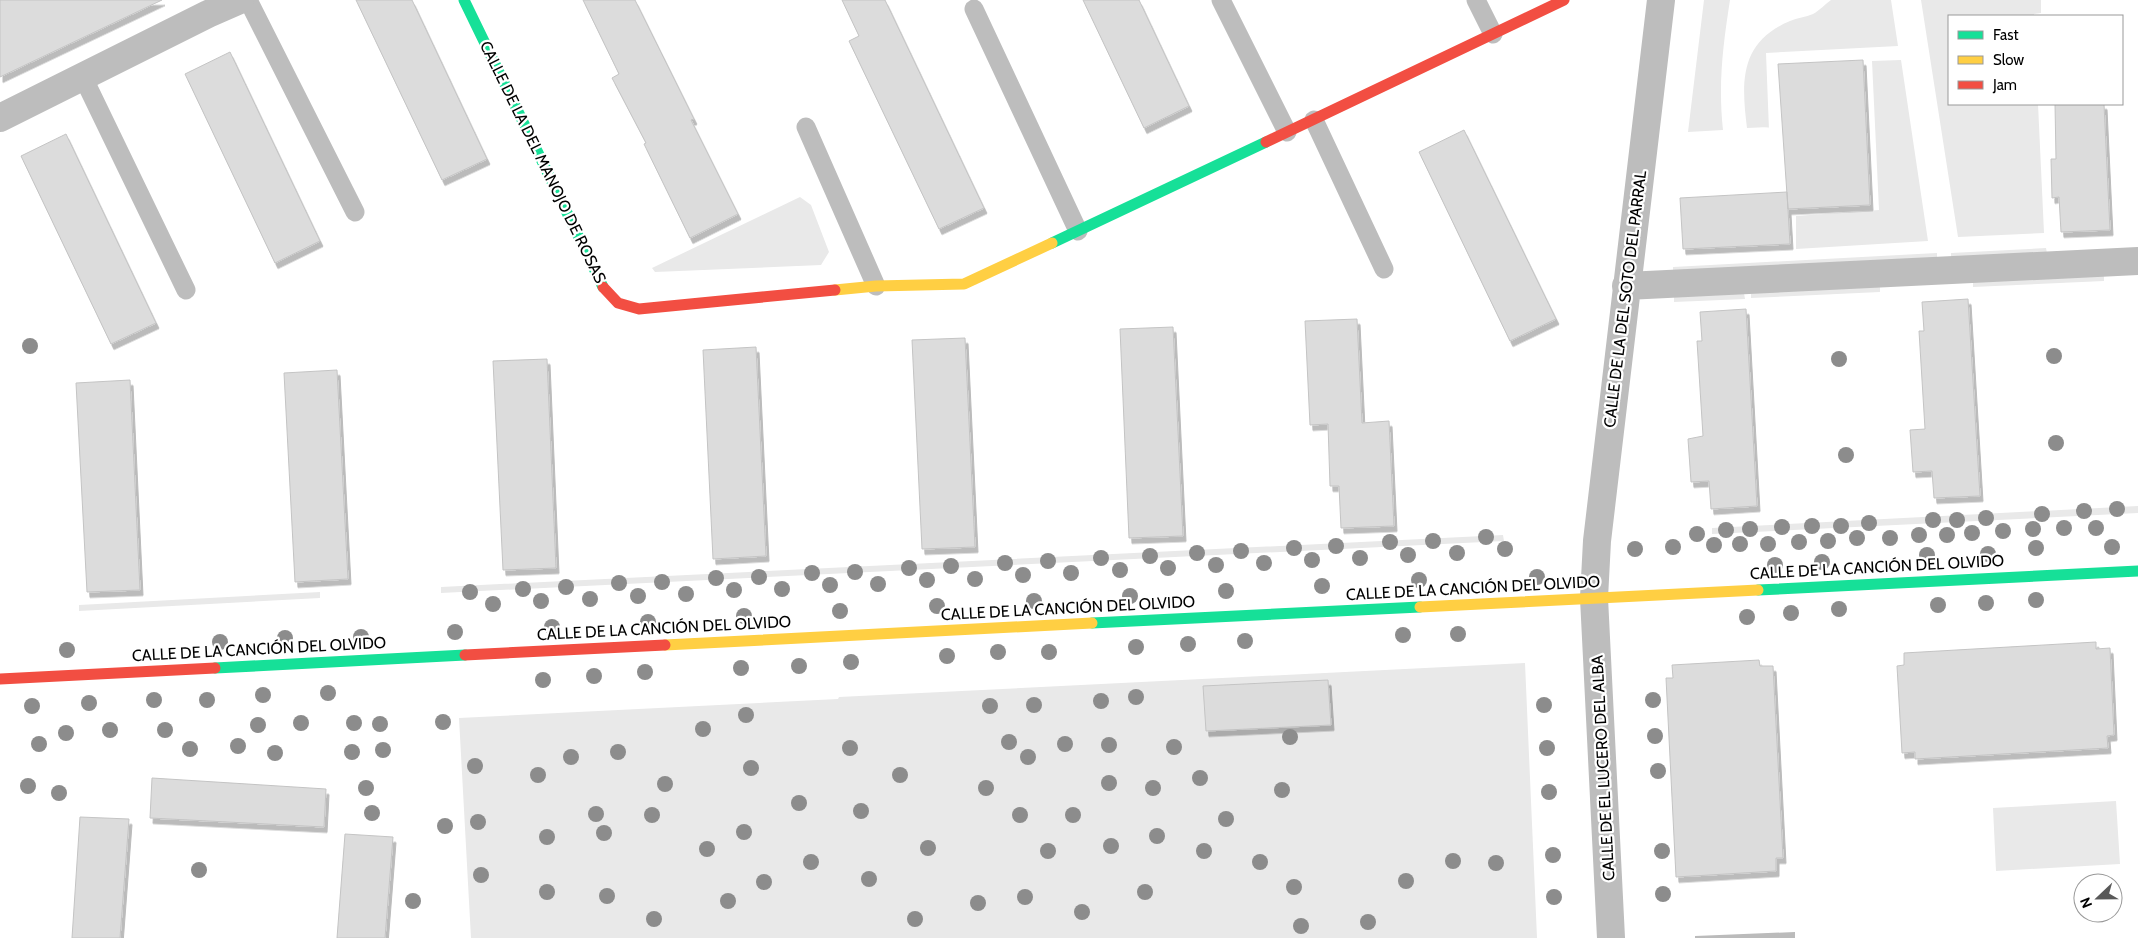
<svg xmlns="http://www.w3.org/2000/svg" width="2138" height="938" viewBox="0 0 2138 938" font-family="Cabin,sans-serif">
  <defs>
    <filter id="shadow"><feDropShadow dx="3" dy="5.5" stdDeviation="0" flood-color="#0004"/></filter>
  </defs>
  <rect width="100%" height="100%" fill="#fff"/>
  <path fill="#e9e9e9" d="M 1704,0 L 1730,0 C 1723,45 1718,84 1723,130 L 1688,132 Z
    M 1831,0 L 1891,0 L 1898,46 L 1766,53 L 1769,130 L 1769,127 L 1747,128 C 1741,81 1740,42 1790,21 C 1797,18 1806,17 1813,14 C 1819,11 1825,4 1831,0 Z
    M 1921,0 L 2041,0 L 2041,13 L 2034,14 L 2034,16 L 1949,16 L 1949,104 L 2038,104 L 2044,233 L 1958,237 Z
    M 1901,60 L 1928,241 L 1796,249 L 1796,216 L 1879,210 L 1872,61 Z
    M 800,197 L 811,205 L 829,252 L 821,265 L 655,272 L 652,268 Z
    M 2046,248 L 2047,253 L 1951,258 L 1951,253 Z
    M 1937,253 L 1937,259 L 1673,272 L 1673,267 Z
    M 2104,275 L 2104,281 L 1973,287 L 1973,281 Z
    M 1880,286 L 1880,292 L 1751,298 L 1751,293 Z
    M 1744,293 L 1745,299 L 1674,302 L 1674,296 Z
    M 2138,506 L 2138,513 L 1712,534 L 1712,528 Z
    M 1503,535 L 1504,541 L 441,593 L 441,587 Z
    M 320,592 L 320,598 L 79,611 L 79,605 Z
    M 1525,663 L 1537,938 L 471,938 L 459,718 L 838,699 L 839,697 Z
    M 2116,801 L 2120,864 L 1996,871 L 1993,808 Z"/>
  <path fill="#bbb" d="M 1795,932 L 1795,938 L 1695,938 L 1695,936 Z"/>
  <path fill="#dcdcdc" stroke="#c4c4c4" filter="url(#shadow)" d="M 0,0 L 162,0 L 0,77 Z
    M 356,0 L 412,0 L 487,159 L 442,180 Z
    M 583,0 L 635,0 L 694,119 L 691,120 L 738,214 L 690,238 L 644,144 L 646,143 L 612,78 L 619,74 Z
    M 842,0 L 885,0 L 984,208 L 939,229 L 849,41 L 859,36 Z
    M 1083,0 L 1139,0 L 1189,106 L 1144,128 Z
    M 230,52 L 320,241 L 275,263 L 185,74 Z
    M 1863,60 L 1870,205 L 1788,209 L 1778,64 Z
    M 2055,104 L 2104,104 L 2110,230 L 2061,232 L 2059,197 L 2052,198 L 2051,159 L 2056,159 Z
    M 1464,130 L 1556,319 L 1510,341 L 1419,152 Z
    M 66,134 L 156,323 L 111,344 L 21,156 Z
    M 1787,192 L 1790,244 L 1683,249 L 1680,198 Z
    M 1968,299 L 1980,496 L 1934,498 L 1932,471 L 1913,472 L 1910,430 L 1925,429 L 1919,331 L 1924,331 L 1922,302 Z
    M 1746,309 L 1757,506 L 1711,509 L 1709,481 L 1691,482 L 1688,439 L 1703,436 L 1697,341 L 1702,341 L 1700,312 Z
    M 1357,319 L 1362,423 L 1389,421 L 1394,526 L 1341,528 L 1339,486 L 1330,486 L 1328,424 L 1310,425 L 1305,321 Z
    M 1173,327 L 1183,536 L 1129,538 L 1120,329 Z
    M 965,338 L 975,547 L 922,549 L 912,340 Z
    M 756,347 L 766,556 L 713,559 L 703,350 Z
    M 547,359 L 556,568 L 503,570 L 493,361 Z
    M 337,370 L 348,579 L 295,582 L 284,373 Z
    M 130,380 L 140,590 L 87,592 L 76,383 Z
    M 2096,642 L 2096,649 L 2110,648 L 2114,735 L 2107,736 L 2108,748 L 1915,759 L 1915,752 L 1902,753 L 1897,666 L 1904,665 L 1904,653 Z
    M 1759,660 L 1760,666 L 1773,666 L 1783,858 L 1776,858 L 1776,871 L 1676,877 L 1666,678 L 1673,678 L 1672,665 Z
    M 1328,680 L 1331,725 L 1206,731 L 1203,686 Z
    M 152,778 L 326,789 L 324,827 L 150,818 Z
    M 80,817 L 129,819 L 120,938 L 72,938 Z
    M 345,834 L 393,837 L 385,938 L 337,938 Z"/>
  <g fill="none" stroke-linecap="round" stroke-linejoin="round">
    <path stroke="#bdbdbd" stroke-width="19" d="M 248,0 L 355,212
      M 1221,0 L 1287,132
      M 1476,0 L 1493,34
      M 974,9 L 1078,231
      M 83,77 L 186,290
      M 1314,120 L 1384,269
      M 806,127 L 876,286"/>
    <path stroke="#bdbdbd" stroke-width="28" d="M 0,118 L 208,14 L 240,0
      M 1626,286 L 2138,261
      M 1611,938 L 1594,598 L 1597,541 L 1661,0"/>
    <path stroke="#16e098" stroke-width="11" d="M 464,0 L 603,287
      M 1052,243 L 1266,142
      M 1758,590 L 2138,571
      M 1092,623 L 1420,607
      M 215,668 L 465,655"/>
    <path stroke="#ffcf43" stroke-width="11" d="M 835,290 L 876,286 L 964,284 L 1052,243
      M 1420,607 L 1758,590
      M 665,645 L 1092,623"/>
    <path stroke="#f24e42" stroke-width="11" d="M 1266,142 L 1564,0
      M 603,287 L 618,303 L 639,309 L 835,290
      M 465,655 L 665,645
      M 0,679 L 215,668"/>
  </g>
  <g fill="#8c8c8c">
    <circle cx="30" cy="346" r="8"/>
    <circle cx="2054" cy="356" r="8"/>
    <circle cx="1839" cy="359" r="8"/>
    <circle cx="2056" cy="443" r="8"/>
    <circle cx="1846" cy="455" r="8"/>
    <circle cx="2117" cy="509" r="8"/>
    <circle cx="2084" cy="511" r="8"/>
    <circle cx="2042" cy="514" r="8"/>
    <circle cx="1986" cy="518" r="8"/>
    <circle cx="1933" cy="520" r="8"/>
    <circle cx="1957" cy="520" r="8"/>
    <circle cx="1869" cy="523" r="8"/>
    <circle cx="1812" cy="526" r="8"/>
    <circle cx="1841" cy="526" r="8"/>
    <circle cx="1782" cy="527" r="8"/>
    <circle cx="2064" cy="528" r="8"/>
    <circle cx="2096" cy="528" r="8"/>
    <circle cx="1750" cy="529" r="8"/>
    <circle cx="2033" cy="529" r="8"/>
    <circle cx="1726" cy="530" r="8"/>
    <circle cx="2003" cy="531" r="8"/>
    <circle cx="1972" cy="533" r="8"/>
    <circle cx="1697" cy="534" r="8"/>
    <circle cx="1919" cy="535" r="8"/>
    <circle cx="1947" cy="535" r="8"/>
    <circle cx="1486" cy="537" r="8"/>
    <circle cx="1857" cy="538" r="8"/>
    <circle cx="1890" cy="538" r="8"/>
    <circle cx="1433" cy="541" r="8"/>
    <circle cx="1828" cy="541" r="8"/>
    <circle cx="1390" cy="542" r="8"/>
    <circle cx="1799" cy="542" r="8"/>
    <circle cx="1740" cy="544" r="8"/>
    <circle cx="1768" cy="544" r="8"/>
    <circle cx="1714" cy="545" r="8"/>
    <circle cx="1336" cy="546" r="8"/>
    <circle cx="1673" cy="547" r="8"/>
    <circle cx="2112" cy="547" r="8"/>
    <circle cx="1294" cy="548" r="8"/>
    <circle cx="2036" cy="548" r="8"/>
    <circle cx="1505" cy="549" r="8"/>
    <circle cx="1635" cy="549" r="8"/>
    <circle cx="1241" cy="551" r="8"/>
    <circle cx="1197" cy="553" r="8"/>
    <circle cx="1457" cy="553" r="8"/>
    <circle cx="1988" cy="554" r="8"/>
    <circle cx="1408" cy="555" r="8"/>
    <circle cx="1927" cy="555" r="8"/>
    <circle cx="1150" cy="556" r="8"/>
    <circle cx="1101" cy="558" r="8"/>
    <circle cx="1360" cy="558" r="8"/>
    <circle cx="1312" cy="560" r="8"/>
    <circle cx="1048" cy="561" r="8"/>
    <circle cx="1822" cy="562" r="8"/>
    <circle cx="1005" cy="563" r="8"/>
    <circle cx="1264" cy="563" r="8"/>
    <circle cx="1216" cy="565" r="8"/>
    <circle cx="1775" cy="565" r="8"/>
    <circle cx="951" cy="566" r="8"/>
    <circle cx="909" cy="568" r="8"/>
    <circle cx="1168" cy="568" r="8"/>
    <circle cx="1120" cy="570" r="8"/>
    <circle cx="855" cy="572" r="8"/>
    <circle cx="812" cy="573" r="8"/>
    <circle cx="1071" cy="573" r="8"/>
    <circle cx="1023" cy="575" r="8"/>
    <circle cx="759" cy="577" r="8"/>
    <circle cx="1537" cy="577" r="8"/>
    <circle cx="716" cy="578" r="8"/>
    <circle cx="975" cy="579" r="8"/>
    <circle cx="927" cy="580" r="8"/>
    <circle cx="1419" cy="580" r="8"/>
    <circle cx="662" cy="582" r="8"/>
    <circle cx="619" cy="583" r="8"/>
    <circle cx="878" cy="584" r="8"/>
    <circle cx="830" cy="585" r="8"/>
    <circle cx="1322" cy="586" r="8"/>
    <circle cx="566" cy="587" r="8"/>
    <circle cx="523" cy="589" r="8"/>
    <circle cx="782" cy="589" r="8"/>
    <circle cx="734" cy="590" r="8"/>
    <circle cx="1226" cy="591" r="8"/>
    <circle cx="470" cy="592" r="8"/>
    <circle cx="686" cy="594" r="8"/>
    <circle cx="638" cy="596" r="8"/>
    <circle cx="1130" cy="596" r="8"/>
    <circle cx="590" cy="599" r="8"/>
    <circle cx="2036" cy="600" r="8"/>
    <circle cx="541" cy="601" r="8"/>
    <circle cx="1034" cy="601" r="8"/>
    <circle cx="1986" cy="603" r="8"/>
    <circle cx="493" cy="604" r="8"/>
    <circle cx="1938" cy="605" r="8"/>
    <circle cx="937" cy="606" r="8"/>
    <circle cx="1839" cy="609" r="8"/>
    <circle cx="840" cy="611" r="8"/>
    <circle cx="1791" cy="613" r="8"/>
    <circle cx="744" cy="616" r="8"/>
    <circle cx="1747" cy="617" r="8"/>
    <circle cx="648" cy="622" r="8"/>
    <circle cx="552" cy="627" r="8"/>
    <circle cx="455" cy="632" r="8"/>
    <circle cx="1458" cy="634" r="8"/>
    <circle cx="1403" cy="635" r="8"/>
    <circle cx="361" cy="637" r="8"/>
    <circle cx="285" cy="638" r="8"/>
    <circle cx="1245" cy="641" r="8"/>
    <circle cx="220" cy="642" r="8"/>
    <circle cx="1188" cy="644" r="8"/>
    <circle cx="1136" cy="647" r="8"/>
    <circle cx="67" cy="650" r="8"/>
    <circle cx="998" cy="652" r="8"/>
    <circle cx="1049" cy="652" r="8"/>
    <circle cx="947" cy="656" r="8"/>
    <circle cx="851" cy="662" r="8"/>
    <circle cx="799" cy="666" r="8"/>
    <circle cx="741" cy="668" r="8"/>
    <circle cx="645" cy="672" r="8"/>
    <circle cx="594" cy="676" r="8"/>
    <circle cx="543" cy="680" r="8"/>
    <circle cx="328" cy="693" r="8"/>
    <circle cx="263" cy="695" r="8"/>
    <circle cx="1136" cy="697" r="8"/>
    <circle cx="154" cy="700" r="8"/>
    <circle cx="207" cy="700" r="8"/>
    <circle cx="1653" cy="700" r="8"/>
    <circle cx="1101" cy="701" r="8"/>
    <circle cx="89" cy="703" r="8"/>
    <circle cx="1034" cy="705" r="8"/>
    <circle cx="1544" cy="705" r="8"/>
    <circle cx="32" cy="706" r="8"/>
    <circle cx="990" cy="706" r="8"/>
    <circle cx="746" cy="715" r="8"/>
    <circle cx="443" cy="722" r="8"/>
    <circle cx="301" cy="723" r="8"/>
    <circle cx="354" cy="723" r="8"/>
    <circle cx="380" cy="724" r="8"/>
    <circle cx="258" cy="725" r="8"/>
    <circle cx="703" cy="729" r="8"/>
    <circle cx="110" cy="730" r="8"/>
    <circle cx="165" cy="730" r="8"/>
    <circle cx="66" cy="733" r="8"/>
    <circle cx="1655" cy="736" r="8"/>
    <circle cx="1290" cy="737" r="8"/>
    <circle cx="1009" cy="742" r="8"/>
    <circle cx="39" cy="744" r="8"/>
    <circle cx="1065" cy="744" r="8"/>
    <circle cx="1109" cy="745" r="8"/>
    <circle cx="238" cy="746" r="8"/>
    <circle cx="1174" cy="747" r="8"/>
    <circle cx="850" cy="748" r="8"/>
    <circle cx="1547" cy="748" r="8"/>
    <circle cx="190" cy="749" r="8"/>
    <circle cx="383" cy="750" r="8"/>
    <circle cx="352" cy="752" r="8"/>
    <circle cx="618" cy="752" r="8"/>
    <circle cx="275" cy="753" r="8"/>
    <circle cx="571" cy="757" r="8"/>
    <circle cx="1028" cy="757" r="8"/>
    <circle cx="475" cy="766" r="8"/>
    <circle cx="751" cy="768" r="8"/>
    <circle cx="1658" cy="771" r="8"/>
    <circle cx="538" cy="775" r="8"/>
    <circle cx="900" cy="775" r="8"/>
    <circle cx="1200" cy="778" r="8"/>
    <circle cx="1109" cy="783" r="8"/>
    <circle cx="665" cy="784" r="8"/>
    <circle cx="28" cy="786" r="8"/>
    <circle cx="366" cy="788" r="8"/>
    <circle cx="986" cy="788" r="8"/>
    <circle cx="1153" cy="788" r="8"/>
    <circle cx="1282" cy="790" r="8"/>
    <circle cx="1549" cy="792" r="8"/>
    <circle cx="59" cy="793" r="8"/>
    <circle cx="799" cy="803" r="8"/>
    <circle cx="861" cy="811" r="8"/>
    <circle cx="372" cy="813" r="8"/>
    <circle cx="596" cy="814" r="8"/>
    <circle cx="652" cy="815" r="8"/>
    <circle cx="1020" cy="815" r="8"/>
    <circle cx="1073" cy="815" r="8"/>
    <circle cx="1226" cy="819" r="8"/>
    <circle cx="478" cy="822" r="8"/>
    <circle cx="445" cy="826" r="8"/>
    <circle cx="744" cy="832" r="8"/>
    <circle cx="604" cy="833" r="8"/>
    <circle cx="1157" cy="836" r="8"/>
    <circle cx="547" cy="837" r="8"/>
    <circle cx="1111" cy="846" r="8"/>
    <circle cx="928" cy="848" r="8"/>
    <circle cx="707" cy="849" r="8"/>
    <circle cx="1048" cy="851" r="8"/>
    <circle cx="1204" cy="851" r="8"/>
    <circle cx="1662" cy="851" r="8"/>
    <circle cx="1553" cy="855" r="8"/>
    <circle cx="1453" cy="861" r="8"/>
    <circle cx="811" cy="862" r="8"/>
    <circle cx="1260" cy="862" r="8"/>
    <circle cx="1496" cy="863" r="8"/>
    <circle cx="199" cy="870" r="8"/>
    <circle cx="481" cy="875" r="8"/>
    <circle cx="869" cy="879" r="8"/>
    <circle cx="1406" cy="881" r="8"/>
    <circle cx="764" cy="882" r="8"/>
    <circle cx="1294" cy="887" r="8"/>
    <circle cx="547" cy="892" r="8"/>
    <circle cx="1145" cy="892" r="8"/>
    <circle cx="1663" cy="894" r="8"/>
    <circle cx="607" cy="896" r="8"/>
    <circle cx="1025" cy="897" r="8"/>
    <circle cx="1554" cy="897" r="8"/>
    <circle cx="413" cy="901" r="8"/>
    <circle cx="728" cy="901" r="8"/>
    <circle cx="978" cy="903" r="8"/>
    <circle cx="1082" cy="912" r="8"/>
    <circle cx="654" cy="919" r="8"/>
    <circle cx="915" cy="919" r="8"/>
    <circle cx="1368" cy="922" r="8"/>
    <circle cx="1301" cy="926" r="8"/>
  </g>
  <g text-anchor="middle" dominant-baseline="central" stroke-width="4.5" stroke-linejoin="round" paint-order="stroke">
    <g font-size="16" fill="#000" stroke="#fff">
      <text transform="translate(543 162) rotate(64)">CALLE DE LA DEL MANOJO DE ROSAS</text>
      <text transform="translate(1625 299) rotate(-83)">CALLE DE LA DEL SOTO DEL PARRAL</text>
      <text transform="translate(1877 567) rotate(-3)">CALLE DE LA CANCIÓN DEL OLVIDO</text>
      <text transform="translate(1473 588) rotate(-3)">CALLE DE LA CANCIÓN DEL OLVIDO</text>
      <text transform="translate(1068 608) rotate(-3)">CALLE DE LA CANCIÓN DEL OLVIDO</text>
      <text transform="translate(664 628) rotate(-3)">CALLE DE LA CANCIÓN DEL OLVIDO</text>
      <text transform="translate(259 649) rotate(-3)">CALLE DE LA CANCIÓN DEL OLVIDO</text>
      <text transform="translate(1603 768) rotate(-93)">CALLE DE EL LUCERO DEL ALBA</text>
    </g>
  </g>
  <rect x="1948" y="15" width="175" height="90" fill="#ffffff" stroke="#999999"/>
  <rect x="1958" y="31" width="25" height="8" fill="#16e098" stroke="#999999"/>
  <text x="1993" y="40" font-size="15" fill="#000000">Fast</text>
  <rect x="1958" y="56" width="25" height="8" fill="#ffcf43" stroke="#999999"/>
  <text x="1993" y="65" font-size="15" fill="#000000">Slow</text>
  <rect x="1958" y="81" width="25" height="8" fill="#f24e42" stroke="#999999"/>
  <text x="1993" y="90" font-size="15" fill="#000000">Jam</text>
  <g transform="translate(2098 898) rotate(248)"><circle r="24" fill="#ffffff" stroke="#999999"/>
  <path d="M0-4L9 19L0 12L-9 19Z" fill="#595959"/>
  <text y="-8" font-size="14" font-weight="bold" text-anchor="middle" fill="#000000">N</text>
  </g>
</svg>
